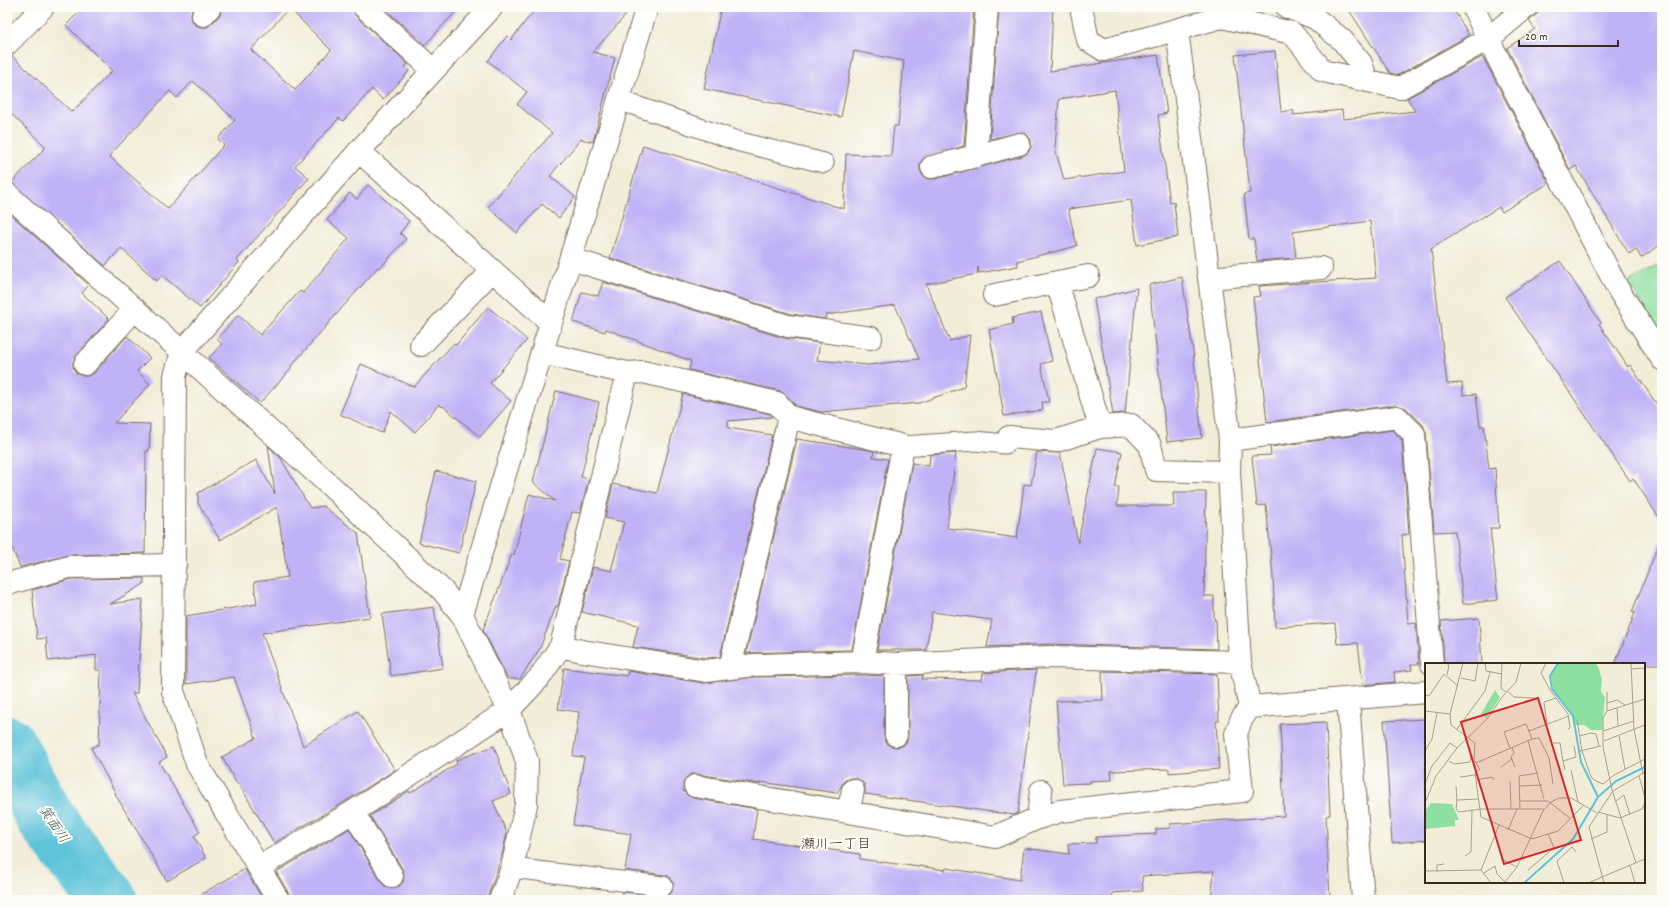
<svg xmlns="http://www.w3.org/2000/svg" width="1669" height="907" viewBox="0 0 1669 907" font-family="Dekko,'Klee One',sans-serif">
  <rect width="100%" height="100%" fill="#fdfcf7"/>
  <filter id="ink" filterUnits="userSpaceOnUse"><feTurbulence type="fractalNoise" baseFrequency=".025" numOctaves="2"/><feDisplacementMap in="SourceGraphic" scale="8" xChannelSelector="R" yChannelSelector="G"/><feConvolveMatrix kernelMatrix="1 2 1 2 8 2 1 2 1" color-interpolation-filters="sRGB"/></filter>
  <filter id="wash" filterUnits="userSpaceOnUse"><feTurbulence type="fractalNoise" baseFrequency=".012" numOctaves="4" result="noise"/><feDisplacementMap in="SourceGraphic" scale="16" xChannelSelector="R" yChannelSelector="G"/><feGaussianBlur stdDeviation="0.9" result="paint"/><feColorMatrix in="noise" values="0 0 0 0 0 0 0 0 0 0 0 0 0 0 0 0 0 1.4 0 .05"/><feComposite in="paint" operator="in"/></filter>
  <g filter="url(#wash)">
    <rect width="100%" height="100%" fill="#f2edd8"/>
    <path fill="#8ee0a0" stroke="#64855f" d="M 1662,263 L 1662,336 L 1628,282 Z"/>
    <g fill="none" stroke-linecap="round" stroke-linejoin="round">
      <path stroke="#5cc3d9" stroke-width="59" d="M 7,745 L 46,819 L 108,900"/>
    </g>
    <g id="blocks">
      <path fill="#c0b2f6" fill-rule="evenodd" d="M 84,7 L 193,7 L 191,13 L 191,19 L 195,25 L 201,27 L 207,27 L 212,23 L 220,15 L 222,7 L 352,7 L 356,16 L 408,64 L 405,67 L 409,71 L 383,100 L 372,89 L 343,121 L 339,118 L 295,166 L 309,178 L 237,260 L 239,262 L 200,308 L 162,275 L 157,281 L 121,248 L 105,266 L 11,183 L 46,147 L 7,110 L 7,56 L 11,55 L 72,112 L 112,71 L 66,25 ZM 289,8 L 331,50 L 295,90 L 251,50 ZM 193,81 L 235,120 L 218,139 L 224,145 L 168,209 L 109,156 L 170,91 L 177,98 Z
        M 383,7 L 460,7 L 425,45 Z
        M 537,7 L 633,7 L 593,52 L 615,58 L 593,142 L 581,139 L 550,176 L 575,197 L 559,218 L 542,204 L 517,233 L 488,207 L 552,133 L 517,104 L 527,92 L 488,61 L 507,36 L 511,40 Z
        M 721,7 L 974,7 L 964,146 L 924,158 L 920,163 L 920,170 L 923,176 L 929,179 L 935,179 L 1022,156 L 1028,153 L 1031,147 L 1031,140 L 1027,135 L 1022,132 L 990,139 L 999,7 L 1053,7 L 1050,71 L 1158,55 L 1167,113 L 1158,115 L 1170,203 L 1174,202 L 1178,237 L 1137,245 L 1131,200 L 1068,209 L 1077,246 L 1017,261 L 1018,266 L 979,273 L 978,267 L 977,274 L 926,284 L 950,341 L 970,335 L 964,387 L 919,403 L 821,412 L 796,406 L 786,395 L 780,391 L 689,370 L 691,361 L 606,329 L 605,332 L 573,322 L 582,292 L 598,296 L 603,282 L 784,338 L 820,343 L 817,360 L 868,365 L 919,359 L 895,305 L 826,315 L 825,319 L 791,314 L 610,258 L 643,145 L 844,209 L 846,154 L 891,156 L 894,126 L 898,126 L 904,61 L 854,51 L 841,117 L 704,89 ZM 1115,90 L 1124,171 L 1064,180 L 1055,148 L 1059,99 Z
        M 1347,7 L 1452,7 L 1469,35 L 1398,75 L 1390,73 Z
        M 1545,7 L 1662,7 L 1662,244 L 1641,258 L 1636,249 L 1629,254 L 1576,166 L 1570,170 L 1507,48 L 1535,29 L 1529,21 Z
        M 1275,51 L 1281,112 L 1293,110 L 1294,115 L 1342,110 L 1343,119 L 1415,111 L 1407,98 L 1482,57 L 1485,61 L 1549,183 L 1502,212 L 1499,207 L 1431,249 L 1447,384 L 1462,383 L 1463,395 L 1476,394 L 1480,426 L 1484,426 L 1489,469 L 1495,468 L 1499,528 L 1490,528 L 1498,600 L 1463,604 L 1455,531 L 1434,532 L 1426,433 L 1423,425 L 1406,408 L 1395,405 L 1267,422 L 1253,297 L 1261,296 L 1259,286 L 1376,278 L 1370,221 L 1293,232 L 1296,258 L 1257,261 L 1254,239 L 1249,239 L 1244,194 L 1250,193 L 1235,55 Z
        M 368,185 L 409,221 L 400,233 L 406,239 L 380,268 L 378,267 L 290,367 L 292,368 L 260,403 L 209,358 L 222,344 L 217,339 L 238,315 L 260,335 L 300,291 L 303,293 L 349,238 L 327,220 L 350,193 L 357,199 Z
        M 7,211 L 89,285 L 82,293 L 109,319 L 76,356 L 73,362 L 73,367 L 76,373 L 83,376 L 88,376 L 94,373 L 127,336 L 150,358 L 137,371 L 150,384 L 114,423 L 150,424 L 149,451 L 146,451 L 145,553 L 69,555 L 20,567 L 7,536 Z
        M 1560,261 L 1601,323 L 1599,324 L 1628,367 L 1630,365 L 1662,412 L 1662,522 L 1633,478 L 1630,481 L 1505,297 Z
        M 1182,277 L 1193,351 L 1202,438 L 1167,442 L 1149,285 Z
        M 1137,288 L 1125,413 L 1113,414 L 1094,299 Z
        M 488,307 L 527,340 L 490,383 L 511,401 L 480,437 L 443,406 L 442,407 L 439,404 L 415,432 L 391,411 L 382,433 L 340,414 L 361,364 L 414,387 L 454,343 L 456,345 Z
        M 1041,312 L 1052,361 L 1041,364 L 1049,402 L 1042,402 L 1043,410 L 1004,416 L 989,330 L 1013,324 L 1012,318 Z
        M 556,391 L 599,402 L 581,477 L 589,479 L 580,513 L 572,512 L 560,559 L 569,561 L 558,606 L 556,606 L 540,648 L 520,679 L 509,679 L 507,677 L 483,630 L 512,554 L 514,555 L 529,494 L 555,501 L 533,482 Z
        M 683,394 L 770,414 L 772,417 L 728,421 L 728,428 L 772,435 L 720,657 L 706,658 L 633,647 L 638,625 L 582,612 L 593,567 L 611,571 L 624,522 L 605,518 L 613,484 L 657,493 Z
        M 1393,430 L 1402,440 L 1409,534 L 1402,535 L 1408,624 L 1416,623 L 1419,664 L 1411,664 L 1412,670 L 1394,672 L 1395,682 L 1363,685 L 1358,643 L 1337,644 L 1335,623 L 1275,627 L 1273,576 L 1266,505 L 1257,506 L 1252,456 L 1271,455 L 1270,447 Z
        M 797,439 L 863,449 L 874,451 L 873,457 L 888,459 L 852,650 L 746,653 Z
        M 268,446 L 280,457 L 310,508 L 323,506 L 358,533 L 370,617 L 262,633 L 303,746 L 358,711 L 395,770 L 346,801 L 274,843 L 239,784 L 237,784 L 222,757 L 256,738 L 234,677 L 186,684 L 186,616 L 257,604 L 254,582 L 288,577 L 277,507 L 220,540 L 198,503 L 198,493 L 256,460 L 275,494 Z
        M 1097,448 L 1122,452 L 1115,487 L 1119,487 L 1117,506 L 1174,506 L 1173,492 L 1206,492 L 1204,596 L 1214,596 L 1214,620 L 1216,620 L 1217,649 L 1049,644 L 987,647 L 992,620 L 932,612 L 926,650 L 877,650 L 912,463 L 929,466 L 930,455 L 956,453 L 947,528 L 1017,538 L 1024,484 L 1031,485 L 1037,452 L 1060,453 L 1078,543 Z
        M 436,471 L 476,481 L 459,553 L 419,543 Z
        M 1660,541 L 1662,541 L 1662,664 L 1615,664 L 1635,613 L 1632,612 Z
        M 144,578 L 144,584 L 110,604 L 143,599 L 137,693 L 132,693 L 167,757 L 159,762 L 200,832 L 194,836 L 206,858 L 167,881 L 115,794 L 116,794 L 91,748 L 99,744 L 101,670 L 96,670 L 96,655 L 48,661 L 46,638 L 37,639 L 32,590 L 71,579 Z
        M 434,607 L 443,668 L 391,676 L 382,614 Z
        M 1479,618 L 1482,664 L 1444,664 L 1441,621 Z
        M 564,668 L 627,676 L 628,671 L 704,683 L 755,677 L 862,675 L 884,676 L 884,735 L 885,742 L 890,746 L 896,747 L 903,746 L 907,741 L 908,735 L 908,676 L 923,675 L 922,679 L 982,680 L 983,673 L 1036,670 L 1018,813 L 1014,815 L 865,794 L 865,786 L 861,781 L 855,778 L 850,778 L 844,781 L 837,793 L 760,782 L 760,784 L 697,774 L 691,774 L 686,778 L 683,784 L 683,791 L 687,795 L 693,798 L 757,809 L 753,839 L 860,854 L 860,859 L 919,867 L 919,866 L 945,870 L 946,868 L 1020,880 L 1024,848 L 1069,854 L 1068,844 L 1096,843 L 1096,837 L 1156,834 L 1156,829 L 1170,828 L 1170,824 L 1284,816 L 1280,724 L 1326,722 L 1330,815 L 1326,816 L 1330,900 L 1211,900 L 1214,871 L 1142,876 L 1143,891 L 1112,893 L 1113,900 L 621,900 L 622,892 L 667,896 L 672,892 L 673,882 L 670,877 L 665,875 L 625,870 L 631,834 L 573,825 L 584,757 L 573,756 L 579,712 L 558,709 Z
        M 1102,671 L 1217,674 L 1219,721 L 1216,721 L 1219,769 L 1169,773 L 1169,769 L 1111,771 L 1112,780 L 1090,781 L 1090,783 L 1063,784 L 1056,701 L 1103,700 Z
        M 1426,719 L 1426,840 L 1392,843 L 1384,721 Z
        M 494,746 L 511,794 L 493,801 L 507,833 L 502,855 L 488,896 L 482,900 L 290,900 L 289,894 L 276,872 L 349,829 L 382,883 L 386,887 L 392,888 L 399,886 L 403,882 L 404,875 L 403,870 L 370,816 L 409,791 L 410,793 L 457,764 L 456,760 Z
        M 245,869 L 263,900 L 191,900 Z"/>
    </g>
  </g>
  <g filter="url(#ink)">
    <use href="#blocks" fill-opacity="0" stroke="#7b6e5f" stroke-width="1"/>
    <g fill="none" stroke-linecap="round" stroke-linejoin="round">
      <g stroke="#7b6e5f" stroke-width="21">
        <path id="lane" d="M 619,100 L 740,142 L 824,163
          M 903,446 L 975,441 L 1005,444 L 1009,437
          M 512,868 L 663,886"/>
      </g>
      <g stroke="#7b6e5f" stroke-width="24">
        <path id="street" d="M 364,7 L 433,70
          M 1081,7 L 1088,40 L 1104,50 L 1222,17 L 1292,33 L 1323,71 L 1400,88 L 1488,39 L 1526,7
          M 1287,7 L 1315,18 L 1342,40 L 1361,63 L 1367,81
          M 1473,7 L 1488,39 L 1618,289 L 1662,359
          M 203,15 L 210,7
          M 1177,30 L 1230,440 L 1229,472 L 1240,662 L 1250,707 L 1426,692
          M 7,44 L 43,7
          M 359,151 L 551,323
          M 976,156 L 1019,144
          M 932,167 L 976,156 L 987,7
          M 7,194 L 334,489 L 442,590 L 462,615 L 509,710 L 527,761 L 526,805 L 512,868 L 500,900
          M 571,259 L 788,326 L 871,338
          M 1209,278 L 1321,268
          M 1057,282 L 1100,427
          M 994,295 L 1088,276
          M 421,345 L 492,271
          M 542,353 L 627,373 L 643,372 L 777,403 L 789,417 L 903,446 L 862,662
          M 85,364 L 135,309
          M 1009,437 L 1056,441 L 1100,427 L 1131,425 L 1150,445 L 1156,470 L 1229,472
          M 1230,440 L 1397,417 L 1414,434 L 1432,664
          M 7,584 L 69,567 L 175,565
          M 462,615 L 647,7
          M 561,646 L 582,651 L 706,671 L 754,665 L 862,662 L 896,664 L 1049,657 L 1240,662
          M 896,664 L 896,735
          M 730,668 L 789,417
          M 1348,700 L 1363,900
          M 695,786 L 995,837 L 1038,818 L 1060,811 L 1242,791 L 1236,734 L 1241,720 L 1250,707
          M 353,812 L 392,876
          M 848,812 L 853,790
          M 1038,818 L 1041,791
          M 259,867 L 353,812 L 509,710 L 539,678 L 561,646 L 627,373
          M 278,900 L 197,764 L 173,691 L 175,376 L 182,352 L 359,151 L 492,7"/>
      </g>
      <use href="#lane" stroke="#fff" stroke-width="19"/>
      <use href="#street" stroke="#fff" stroke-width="22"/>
    </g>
  </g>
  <g text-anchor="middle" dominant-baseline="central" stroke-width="4" stroke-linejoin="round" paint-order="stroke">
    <g font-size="14" font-style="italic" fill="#47605f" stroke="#fdfcf7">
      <text transform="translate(53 825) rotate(56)">箕面川</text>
    </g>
    <g font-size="14" fill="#3b2a1e" stroke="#fdfcf7">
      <text x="836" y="845">瀬川一丁目</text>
    </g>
  </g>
  <g transform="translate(1425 663)">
    <rect width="220" height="220" fill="#f2edd8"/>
    <path d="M 133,0 L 170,0 L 173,3 L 177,16 L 176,29 L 180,34 L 177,67 L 166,67 L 159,62 L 151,62 L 145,48 L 128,27 L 126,12 ZM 70,27 L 75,35 L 61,55 L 56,51 ZM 6,140 L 27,141 L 34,157 L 30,157 L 30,163 L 0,166 L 0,148 Z" fill="#8ee0a0"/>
    <path fill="none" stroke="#5cc3d9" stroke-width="2" d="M 133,0 L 125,13 L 127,26 L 148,53 L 156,99 L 173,134M 99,220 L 148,176 L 173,134 L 181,127 L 191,118 L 220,104"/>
    <path fill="none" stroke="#a99f8e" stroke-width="1" d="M 21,0 L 24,2 L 22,12M 38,0 L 25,51 L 26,62 L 50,80 L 49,97 L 55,106 L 50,110 L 56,154 L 107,176 L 133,168 L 158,143M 60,0 L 61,8 L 77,11M 77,0 L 76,25 L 81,29M 121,0 L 116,10 L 125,27 L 143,51 L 145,65 L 143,66M 206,0 L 209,66 L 218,111M 207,6 L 220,5M 36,15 L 50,18 L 53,0M 82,28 L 89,34 L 110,35M 182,29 L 182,48 L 178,55 L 178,84 L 187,127 L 211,200M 0,32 L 4,33 L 19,11 L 33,23M 182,40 L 192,37 L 200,42M 192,45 L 193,63M 0,48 L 25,51M 182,48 L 220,36M 152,57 L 157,88 L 166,114 L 171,118 L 178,121 L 189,112 L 220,96M 122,61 L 119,39 L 131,35M 32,66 L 60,28 L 65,9M 104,68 L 144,53M 178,68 L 209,58M 154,73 L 166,70 L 171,71 L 174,83M 194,73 L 200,106M 107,76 L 114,75 L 124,95 L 128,121M 103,78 L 119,136M 179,78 L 220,62M 128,80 L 135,80 L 138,98M 87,84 L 89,90 L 86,94 L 90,104M 0,88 L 7,76 L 12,50M 155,88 L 176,83M 24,98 L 29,101 L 45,99 L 46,92M 51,100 L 107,76 L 101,61 L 79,69 L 85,85M 76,104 L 87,96M 140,107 L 138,98 L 151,94 L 149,83M 146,107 L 153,139M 214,113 L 220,135M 35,114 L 50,112M 51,117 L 67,114 L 69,117M 85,118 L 86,146M 0,121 L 7,103 L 25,80 L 32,85M 31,123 L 32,137M 94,123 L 117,122M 54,136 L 32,137 L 31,146 L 34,149 L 56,146 L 119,146M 95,138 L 123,138 L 146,156M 191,138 L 199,132 L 205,152M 0,140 L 11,113 L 32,85 L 62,56 L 78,33 L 91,19 L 96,0M 95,146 L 94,113 L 113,110M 173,149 L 195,155 L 217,146 L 220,140M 83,167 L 92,146M 166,176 L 182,169 L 182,152M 40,193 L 46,189 L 47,147M 76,196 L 92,204M 205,203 L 210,220M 103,207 L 129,185 L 123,171M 0,208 L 56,207M 12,209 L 12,202 L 19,201M 59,210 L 70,203 L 72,211 L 80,219M 66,220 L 56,207 L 74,162M 79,220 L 92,204 L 118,148 L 126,139 L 134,135 L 146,135 L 172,150M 139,220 L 132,198 L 147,184 L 151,189M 163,220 L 220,196M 179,220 L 164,164 L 188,128 L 220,109"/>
    <path fill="#d62828" fill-opacity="0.15" stroke="#d62828" stroke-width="2" d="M 113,35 L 156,177 L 79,201 L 36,59 Z"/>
    <rect width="220" height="220" fill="none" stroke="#3b2a1e" stroke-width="2"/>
  </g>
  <rect width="1669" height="907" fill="none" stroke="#fdfcf7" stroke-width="24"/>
  <path d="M1519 40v6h99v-6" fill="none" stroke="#3b2a1e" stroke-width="2"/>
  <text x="1525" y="40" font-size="12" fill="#3b2a1e" stroke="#fdfcf7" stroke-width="3" paint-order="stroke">20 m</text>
</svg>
